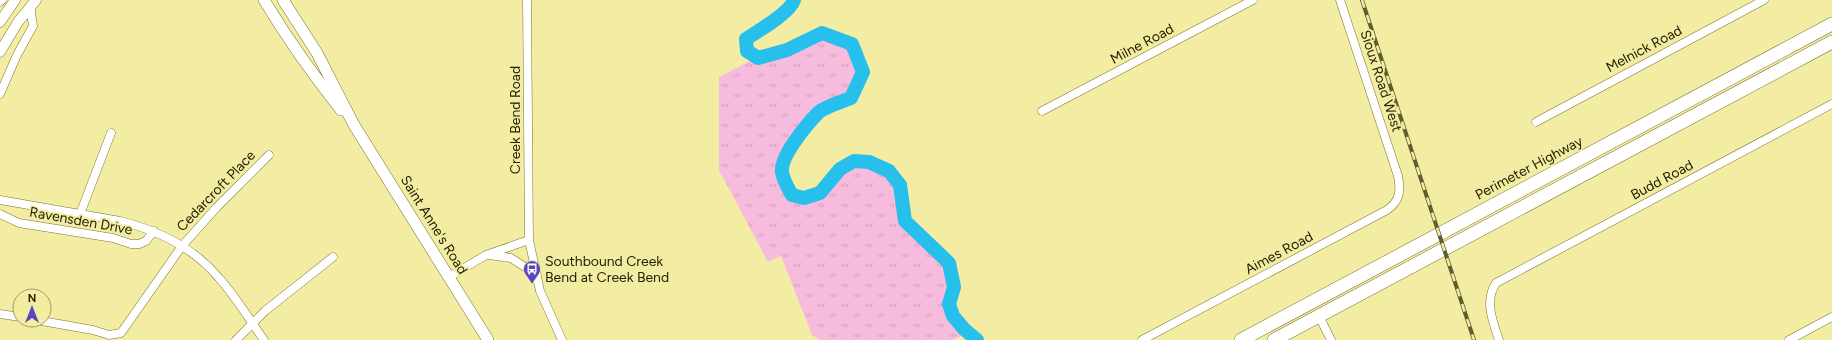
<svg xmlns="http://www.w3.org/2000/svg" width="1832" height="340" viewBox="0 0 1832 340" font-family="Figtree,sans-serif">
  <defs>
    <pattern id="grass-tufts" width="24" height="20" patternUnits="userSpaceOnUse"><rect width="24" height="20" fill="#f7bbdd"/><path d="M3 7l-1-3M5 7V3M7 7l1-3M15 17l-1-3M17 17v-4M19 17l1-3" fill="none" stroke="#d4a0bc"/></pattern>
  </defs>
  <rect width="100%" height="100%" fill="#f2eda3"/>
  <path fill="url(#grass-tufts)" d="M 814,33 C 841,34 846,44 864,62 C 865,70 865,78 860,86 C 852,99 836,100 825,109 C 816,116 809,126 803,135 C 787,156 769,181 801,198 C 808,196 815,194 821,190 C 831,182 839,166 852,161 C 859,159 869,162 876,164 C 913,180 894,197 911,225 C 920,239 939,245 948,265 C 955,281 946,285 945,299 C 943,315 954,326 965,334 L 953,340 L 820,340 L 812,335 L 781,256 L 768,262 L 719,170 L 719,77 L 756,58 L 766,58 L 779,54 L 806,37 Z"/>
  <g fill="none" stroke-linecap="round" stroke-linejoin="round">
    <path stroke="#27bfec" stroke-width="14" d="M 794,0 C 790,13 758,31 746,39 L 747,51 L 758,58 L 787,50 L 822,33 L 852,44 L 863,72 L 851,98 C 841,102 827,106 819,112 C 808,123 780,156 782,172 C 783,180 788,188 792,195 L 804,198 L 820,193 L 840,169 L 854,161 L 869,162 L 889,171 L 900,185 L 905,221 L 949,263 L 954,287 L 949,304 L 953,316 L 964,329 L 977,340"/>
    <g stroke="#7b752d" stroke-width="9">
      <path id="minor" d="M 527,0 L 529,240 L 540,291 L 562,340
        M 0,2 L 2,0
        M 0,94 L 17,55 L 33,26 L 30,6
        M 1042,111 L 1253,0
        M 1536,122 L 1764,0
        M 0,200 L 120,221 C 157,230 194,248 219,278 C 236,297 249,319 264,340
        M 0,214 L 19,223 L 113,238 L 131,244 L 139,244 L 146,241 L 154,231
        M 80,214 L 111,133
        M 489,255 L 511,258 L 537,275
        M 449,277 L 486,255 L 529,240
        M 0,314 L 20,317
        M 1319,316 L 1331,340
        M 36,320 L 93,330 L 109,335 L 121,333 L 182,246 L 217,207 L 269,155
        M 236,340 L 265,311 L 333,257
        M 1142,340 L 1387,210 C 1400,201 1401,191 1398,176 L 1340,0
        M 1499,340 C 1493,322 1484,301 1496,283 L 1832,104
        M 1789,340 L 1832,317"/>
    </g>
    <g stroke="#7b752d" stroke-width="11">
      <path id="tertiary" d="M 0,22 L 15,0
        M 0,52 L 18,22 L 36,0"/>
    </g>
    <g stroke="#7b752d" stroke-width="12">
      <path id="secondary" d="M 264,0 C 287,38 313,75 341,110
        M 283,0 L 317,53 L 354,125 L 488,340"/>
    </g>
    <g stroke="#7b752d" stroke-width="14">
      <path id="trunk" d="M 1241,340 L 1832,24
        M 1274,340 L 1832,42"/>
    </g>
    <use href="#minor" stroke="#fff" stroke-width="8"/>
    <use href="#tertiary" stroke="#fff" stroke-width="10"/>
    <use href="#secondary" stroke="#fff" stroke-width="11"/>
    <use href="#trunk" stroke="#fff" stroke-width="13"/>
    <g stroke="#605c32" stroke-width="4">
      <path id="rail" d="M 1362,0 L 1474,340"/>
    </g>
    <use href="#rail" stroke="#f2eda3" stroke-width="2.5" stroke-dasharray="8" stroke-linecap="butt"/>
  </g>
  <defs>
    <g id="bus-pin" transform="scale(0.9)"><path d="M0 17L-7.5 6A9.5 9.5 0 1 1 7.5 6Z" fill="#5846be" stroke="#f2eda3"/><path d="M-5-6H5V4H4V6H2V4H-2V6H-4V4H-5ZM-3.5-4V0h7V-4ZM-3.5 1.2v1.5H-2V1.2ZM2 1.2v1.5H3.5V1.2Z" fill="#fff"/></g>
  </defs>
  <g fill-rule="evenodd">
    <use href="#bus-pin" x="532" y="269"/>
  </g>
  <g text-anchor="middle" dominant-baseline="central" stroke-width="4" stroke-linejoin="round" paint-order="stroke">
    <g font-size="14" fill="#242104" stroke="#f2eda3">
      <text transform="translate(1142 44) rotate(-28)">Milne Road</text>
      <text transform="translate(1644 49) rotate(-28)">Melnick Road</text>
      <text transform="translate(1381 81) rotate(72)">Sioux Road West</text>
      <text transform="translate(515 120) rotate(-90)">Creek Bend Road</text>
      <text transform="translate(1529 168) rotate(-28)">Perimeter Highway</text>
      <text transform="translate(1662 180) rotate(-28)">Budd Road</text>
      <text transform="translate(216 191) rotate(-46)">Cedarcroft Place</text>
      <text transform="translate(81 221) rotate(10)">Ravensden Drive</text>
      <text transform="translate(434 225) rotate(58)">Saint Anne's Road</text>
      <text transform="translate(1279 253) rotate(-28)">Aimes Road</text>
    </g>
    <g font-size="14" fill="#242104" stroke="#f2eda3" text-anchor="start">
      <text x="545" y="261">Southbound Creek<tspan x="545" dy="16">Bend at Creek Bend</tspan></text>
    </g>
  </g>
  <g transform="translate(32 308)"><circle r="19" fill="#f2eda3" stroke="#a09b63"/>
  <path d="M0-3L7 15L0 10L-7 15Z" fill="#5846be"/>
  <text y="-6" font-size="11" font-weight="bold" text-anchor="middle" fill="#242104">N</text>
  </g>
</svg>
